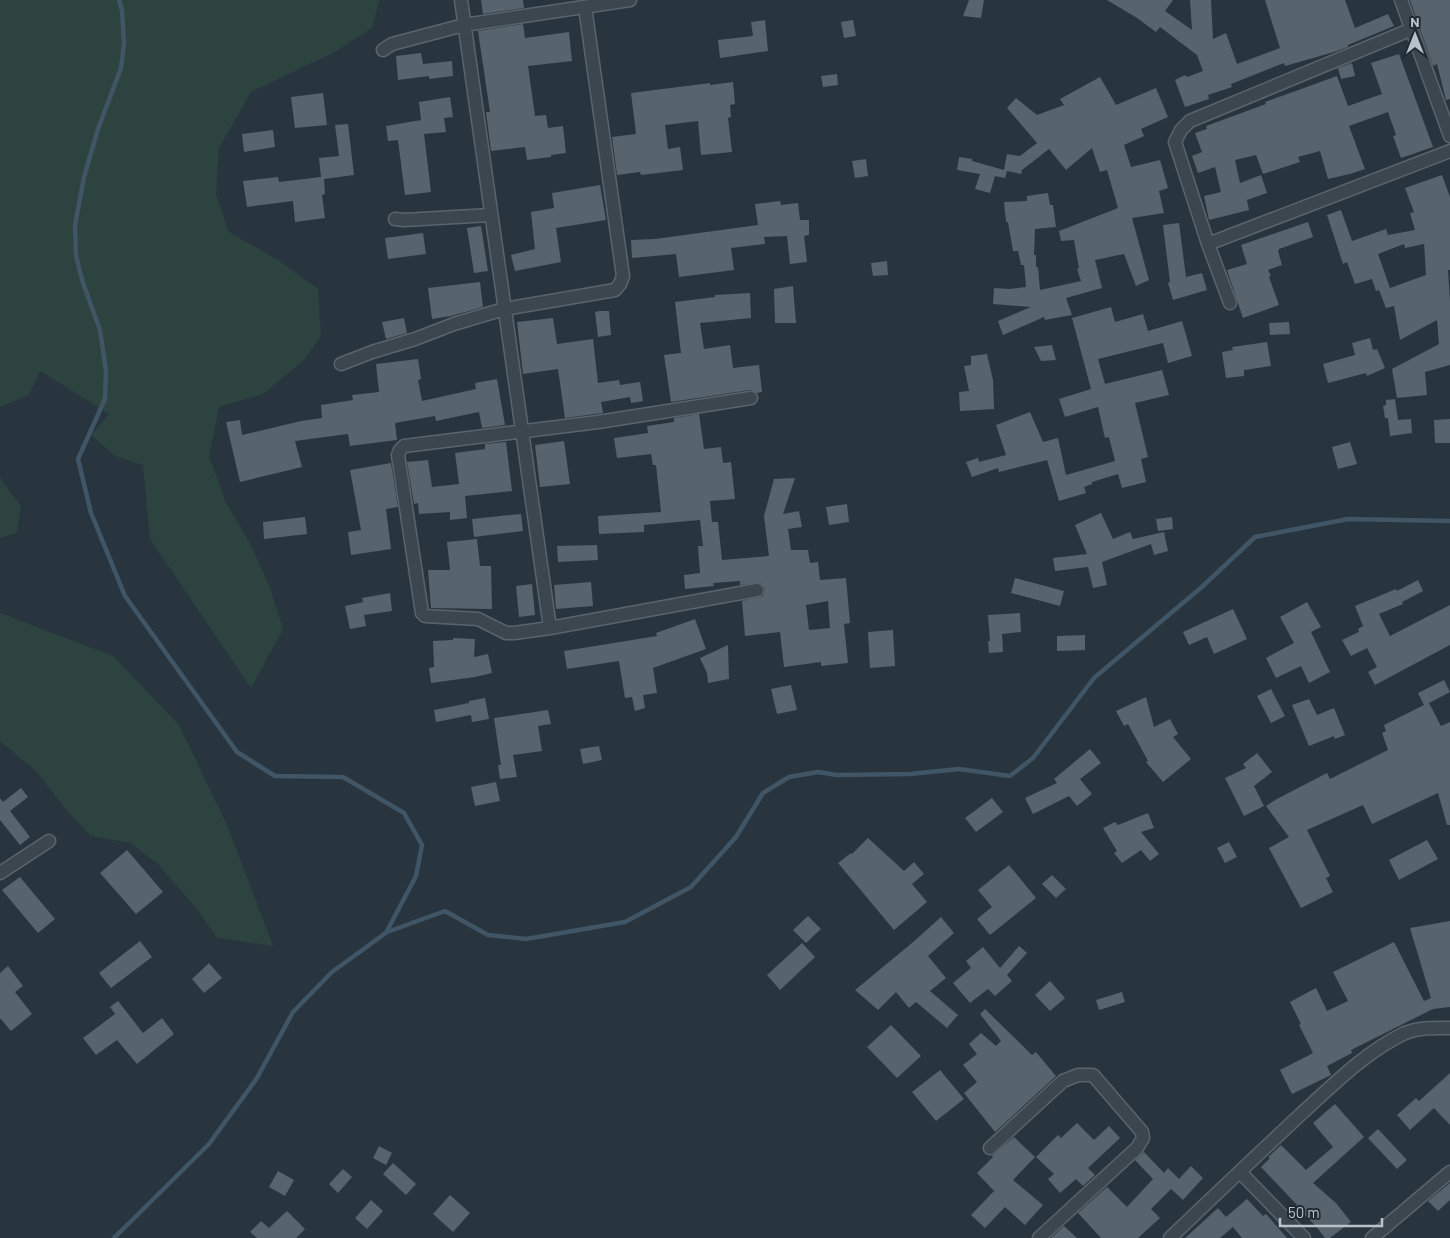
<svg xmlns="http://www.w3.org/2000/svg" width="1450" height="1238" viewBox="0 0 1450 1238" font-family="Barlow,sans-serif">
  <rect width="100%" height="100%" fill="#28353e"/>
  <path fill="#2d4340" d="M 0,0 L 379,0 L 372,28 L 333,53 L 251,92 L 219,148 L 216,195 L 229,232 L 278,260 L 318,289 L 321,336 L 304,360 L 263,394 L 219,407 L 209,456 L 226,503 L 249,541 L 269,585 L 283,629 L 251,688 L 150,539 L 143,465 L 115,456 L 91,435 L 109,414 L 40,371 L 29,395 L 0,407 Z
    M 0,478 L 21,506 L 17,533 L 0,538 Z
    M 0,613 L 113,656 L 179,725 L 228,827 L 273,946 L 217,938 L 197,909 L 157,863 L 130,843 L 91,836 L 68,812 L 38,773 L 0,741 Z"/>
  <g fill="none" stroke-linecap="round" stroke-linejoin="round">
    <path stroke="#405565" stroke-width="4.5" d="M 119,0 L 122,10 L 124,44 L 121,68 L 98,129 L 84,177 L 75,225 L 76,256 L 83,283 L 100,330 L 106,371 L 105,399 L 78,459 L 91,513 L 125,596 L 237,752 L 275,776 L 343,777 L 404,813 L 422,845 L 416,876 L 387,931
      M 114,1238 L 209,1144 L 257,1078 L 293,1012 L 332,972 L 387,932 L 445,911 L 488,935 L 526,939 L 625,922 L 691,887 L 736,837 L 763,793 L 789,777 L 818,772 L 837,775 L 910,774 L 959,769 L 1010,776 L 1033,758 L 1094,678 L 1203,586 L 1255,537 L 1348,519 L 1450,521"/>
  </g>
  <path fill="#57636d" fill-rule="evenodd" d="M 481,0 L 523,0 L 524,8 L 483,14 Z
    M 969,0 L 984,0 L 981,18 L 963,16 Z
    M 1107,0 L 1173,0 L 1165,11 L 1192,30 L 1190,0 L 1211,0 L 1213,39 L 1226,33 L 1237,64 L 1280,48 L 1265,0 L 1345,0 L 1355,28 L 1388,14 L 1394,26 L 1348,45 L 1348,47 L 1334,52 L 1285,66 L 1284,63 L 1231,84 L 1232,87 L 1208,95 L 1209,99 L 1185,107 L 1175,80 L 1185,75 L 1187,77 L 1203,71 L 1197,55 L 1160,27 L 1156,32 L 1137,18 Z
    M 1410,0 L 1450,0 L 1450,99 L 1446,100 L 1437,64 L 1433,66 Z
    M 765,20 L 768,51 L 720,58 L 718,40 L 753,36 L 751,22 Z
    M 853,20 L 856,36 L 844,38 L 841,22 Z
    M 523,24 L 525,38 L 569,32 L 572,61 L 528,66 L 535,116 L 546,115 L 548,128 L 563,126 L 566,153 L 551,155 L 551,157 L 527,160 L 525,147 L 491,151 L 486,112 L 490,112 L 478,31 Z
    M 421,53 L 423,64 L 452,61 L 453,76 L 429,79 L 429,76 L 398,80 L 396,56 Z
    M 1399,54 L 1433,147 L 1401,158 L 1393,136 L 1396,135 L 1388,112 L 1349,126 L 1365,169 L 1350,174 L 1328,179 L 1320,151 L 1298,157 L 1300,162 L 1263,174 L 1256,155 L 1235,160 L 1240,183 L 1261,175 L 1267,193 L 1247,200 L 1249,210 L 1209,220 L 1204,196 L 1221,192 L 1215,167 L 1198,173 L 1192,156 L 1202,152 L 1195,133 L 1207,129 L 1206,126 L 1266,104 L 1265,102 L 1337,76 L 1348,106 L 1382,94 L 1371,63 Z
    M 1352,63 L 1355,76 L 1341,79 L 1338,68 Z
    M 837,74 L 838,85 L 823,87 L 821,76 Z
    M 1100,77 L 1116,105 L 1156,88 L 1168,117 L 1141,129 L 1144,136 L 1124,145 L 1131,167 L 1160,160 L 1168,188 L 1159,191 L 1164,213 L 1132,218 L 1149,280 L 1136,286 L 1124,254 L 1095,260 L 1102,288 L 1066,298 L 1072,315 L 1045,320 L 1044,317 L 1003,335 L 998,321 L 1031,307 L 993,304 L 994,288 L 1009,289 L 1026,287 L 1024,265 L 1021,265 L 1018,251 L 1013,251 L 1008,222 L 1006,222 L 1004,202 L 1027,201 L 1027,196 L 1048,193 L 1050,205 L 1053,205 L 1056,227 L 1035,229 L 1034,255 L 1036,255 L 1036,267 L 1038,267 L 1040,290 L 1081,281 L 1077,269 L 1079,268 L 1074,240 L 1061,241 L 1059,231 L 1118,208 L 1107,170 L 1100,172 L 1092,148 L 1066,170 L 1049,149 L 1022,170 L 1021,174 L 1007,171 L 1005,178 L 995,176 L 990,193 L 975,189 L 980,174 L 957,170 L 959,157 L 972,159 L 972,161 L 1004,170 L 1007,154 L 1020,156 L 1037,143 L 1007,108 L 1016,98 L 1037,115 L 1064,105 L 1060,99 Z
    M 733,82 L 735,104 L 730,105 L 731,117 L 728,118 L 732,152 L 701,155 L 698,121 L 665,125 L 668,149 L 680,147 L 683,170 L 641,175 L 640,172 L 617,175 L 612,137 L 636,134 L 631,93 L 710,83 L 710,85 Z
    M 323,93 L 327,125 L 295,128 L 291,97 Z
    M 450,97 L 453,117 L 444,118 L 446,132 L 424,134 L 431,192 L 405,195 L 398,140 L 388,141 L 386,126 L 421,120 L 419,102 Z
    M 348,124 L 354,175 L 324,179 L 325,194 L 322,195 L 325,218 L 295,222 L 293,201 L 247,207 L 243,181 L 278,177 L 279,182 L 321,177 L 319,158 L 339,156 L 335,125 Z
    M 273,130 L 275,147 L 244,152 L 242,134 Z
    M 866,159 L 868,176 L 855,178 L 852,161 Z
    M 1442,175 L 1450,197 L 1450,270 L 1448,270 L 1450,302 L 1450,365 L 1425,372 L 1427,395 L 1397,398 L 1392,369 L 1439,344 L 1437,320 L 1400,340 L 1394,306 L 1386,308 L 1379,290 L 1376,291 L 1372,279 L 1355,284 L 1347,262 L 1343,264 L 1327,215 L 1341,210 L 1352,241 L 1386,229 L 1388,235 L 1415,230 L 1410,213 L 1414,212 L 1405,188 ZM 1404,244 L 1405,248 L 1424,244 L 1426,275 L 1390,288 L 1378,254 Z
    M 600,185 L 606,220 L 556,228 L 561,262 L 515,271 L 511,255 L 535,249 L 531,212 L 554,208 L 552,193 Z
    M 780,201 L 781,205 L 798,203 L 800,220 L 809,220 L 809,235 L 804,236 L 807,262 L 790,264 L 787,236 L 764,237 L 765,244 L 731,248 L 734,270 L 679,277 L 676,254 L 632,258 L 631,240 L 655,239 L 758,225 L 755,204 Z
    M 1308,222 L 1313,237 L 1279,249 L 1279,250 L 1278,251 L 1282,265 L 1268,270 L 1271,276 L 1269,277 L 1279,305 L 1243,318 L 1227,270 L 1247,264 L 1241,245 Z
    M 1179,223 L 1186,277 L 1202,273 L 1207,290 L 1173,300 L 1168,283 L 1170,282 L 1163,225 Z
    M 481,226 L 488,271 L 474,273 L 467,228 Z
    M 423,233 L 426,254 L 388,259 L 385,238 Z
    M 887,261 L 888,275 L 873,276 L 871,263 Z
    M 480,282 L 483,307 L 451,316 L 432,319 L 428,288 Z
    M 793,286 L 796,323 L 775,323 L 774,289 Z
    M 750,293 L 751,318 L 700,323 L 704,349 L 730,345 L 733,368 L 759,365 L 762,392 L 757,393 L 750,390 L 671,402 L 664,355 L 681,353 L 675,302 L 715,297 L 715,295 Z
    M 1111,307 L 1115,322 L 1143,314 L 1148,331 L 1182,321 L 1192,356 L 1168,363 L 1163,343 L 1098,359 L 1105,384 L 1162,370 L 1169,395 L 1135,403 L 1148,457 L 1141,459 L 1146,482 L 1122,488 L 1118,474 L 1092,482 L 1092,484 L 1084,487 L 1086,493 L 1059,501 L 1047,460 L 999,472 L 998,468 L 972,477 L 966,462 L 978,458 L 979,462 L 1006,455 L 996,425 L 1030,412 L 1043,442 L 1058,438 L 1066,475 L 1115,461 L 1109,437 L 1105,438 L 1098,407 L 1065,417 L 1059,399 L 1091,389 L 1072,318 Z
    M 600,311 L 609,311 L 611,335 L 598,337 L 595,312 Z
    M 404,318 L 407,333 L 386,339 L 382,322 Z
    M 553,318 L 557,344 L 593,339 L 598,383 L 619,380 L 620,385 L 640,382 L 643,401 L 631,403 L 630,397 L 601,402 L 603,413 L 565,418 L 558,369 L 523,374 L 517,322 Z
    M 1289,322 L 1290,334 L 1270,335 L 1269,323 Z
    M 1370,338 L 1373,350 L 1377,349 L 1385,368 L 1367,376 L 1366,373 L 1328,383 L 1323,364 L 1355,355 L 1352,343 Z
    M 1267,342 L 1271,366 L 1244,370 L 1244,376 L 1226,378 L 1222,352 L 1233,350 L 1232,347 Z
    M 1052,345 L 1056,360 L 1041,361 L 1034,347 Z
    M 987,354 L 993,380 L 994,409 L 960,411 L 959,392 L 969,391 L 964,366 L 971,365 L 971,356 Z
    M 418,359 L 421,379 L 418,380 L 422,401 L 476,389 L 475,383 L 497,379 L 505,425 L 482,428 L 479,412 L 436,421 L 435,416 L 395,423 L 397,440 L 350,446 L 348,434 L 295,441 L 302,467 L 240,482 L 226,422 L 240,420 L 242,435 L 301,421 L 322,418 L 321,405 L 353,400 L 352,395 L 379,392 L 376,364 Z
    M 1395,399 L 1398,420 L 1411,419 L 1412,433 L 1390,436 L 1388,418 L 1385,418 L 1383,406 L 1386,405 L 1386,400 Z
    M 699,414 L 704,449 L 721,447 L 723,463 L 731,462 L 735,499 L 710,501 L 712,522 L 718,522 L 722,560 L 769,556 L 764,516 L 774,479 L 795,478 L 783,514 L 799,511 L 802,527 L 788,529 L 791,550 L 808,550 L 810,563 L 818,562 L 820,580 L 846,578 L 850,623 L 844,624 L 848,663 L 821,666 L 821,662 L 784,667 L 780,632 L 745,636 L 742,601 L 763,596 L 765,588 L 760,583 L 740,585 L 740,581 L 713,583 L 714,586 L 685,589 L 684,575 L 700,573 L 698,546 L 703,546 L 700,520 L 644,525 L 644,532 L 599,534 L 598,516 L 661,512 L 656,465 L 653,465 L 651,454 L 617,458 L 614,438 L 648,433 L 647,426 L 674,422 L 674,418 ZM 828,601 L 830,628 L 809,630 L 806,605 Z
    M 1450,419 L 1450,443 L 1435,443 L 1434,420 Z
    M 564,441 L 570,484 L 540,487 L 535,445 Z
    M 506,442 L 512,491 L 465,496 L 467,518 L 450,520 L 450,512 L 419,514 L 418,503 L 414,504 L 407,462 L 428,460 L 432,487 L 459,484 L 455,453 L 485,449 L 485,444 Z
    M 1350,442 L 1357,464 L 1338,469 L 1332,447 Z
    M 391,463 L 398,507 L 386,509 L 391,549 L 351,555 L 348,532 L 361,530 L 350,470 Z
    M 847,504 L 849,522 L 829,525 L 826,507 Z
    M 1101,513 L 1113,539 L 1130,532 L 1133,539 L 1164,532 L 1168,551 L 1154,555 L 1151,544 L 1102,562 L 1107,585 L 1093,588 L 1088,567 L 1055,571 L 1053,558 L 1087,554 L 1075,525 Z
    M 521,514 L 523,531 L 474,537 L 472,519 Z
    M 305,517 L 307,534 L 264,539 L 263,522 Z
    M 1172,517 L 1173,529 L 1158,531 L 1156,519 Z
    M 477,539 L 480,566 L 491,566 L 492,609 L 431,608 L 428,570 L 450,570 L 447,542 Z
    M 597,545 L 598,560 L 558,562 L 557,546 Z
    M 1015,578 L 1064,591 L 1060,606 L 1011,593 Z
    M 1418,580 L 1423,591 L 1402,602 L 1403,604 L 1379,614 L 1390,636 L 1450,605 L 1450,645 L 1375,685 L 1368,672 L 1377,667 L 1367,648 L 1351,656 L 1342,640 L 1359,632 L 1358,629 L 1363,626 L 1355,606 L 1396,589 L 1397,591 Z
    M 591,582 L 593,606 L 556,609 L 554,585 Z
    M 532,584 L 535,615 L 519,617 L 516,586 Z
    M 390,593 L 392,611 L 364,615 L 366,626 L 350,629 L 345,606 L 363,602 L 362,598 Z
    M 1307,602 L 1321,627 L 1311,632 L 1330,672 L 1309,683 L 1301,666 L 1276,678 L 1266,658 L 1294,643 L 1280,617 Z
    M 1233,609 L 1247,639 L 1214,654 L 1207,637 L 1189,645 L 1183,632 Z
    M 1020,613 L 1021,632 L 1002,634 L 1003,652 L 989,653 L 988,641 L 990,641 L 988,615 Z
    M 695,619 L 706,649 L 653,668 L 657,693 L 643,695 L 645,708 L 635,711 L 632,697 L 625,698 L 619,661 L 567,669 L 564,651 L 657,636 L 656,633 Z
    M 893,630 L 895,666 L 870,668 L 868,632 Z
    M 1085,635 L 1085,650 L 1057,651 L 1057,636 Z
    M 453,638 L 475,639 L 474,657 L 488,654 L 492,673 L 475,677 L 431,683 L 429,668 L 434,667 L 433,641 L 453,640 Z
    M 728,645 L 729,679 L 708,683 L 707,673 L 700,658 Z
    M 1444,680 L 1450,692 L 1429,703 L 1441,726 L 1450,722 L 1450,825 L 1447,825 L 1438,793 L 1372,824 L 1363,805 L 1307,830 L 1330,876 L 1326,878 L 1333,892 L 1301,908 L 1269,848 L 1289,837 L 1266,806 L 1275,800 L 1327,773 L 1330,779 L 1388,750 L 1382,733 L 1386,731 L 1384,725 L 1424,705 L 1418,693 Z
    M 791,685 L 797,710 L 777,714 L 771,689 Z
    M 1271,689 L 1285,716 L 1271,723 L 1257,696 Z
    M 1146,697 L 1154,727 L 1170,719 L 1178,734 L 1173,737 L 1191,759 L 1163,782 L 1146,762 L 1148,761 L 1128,724 L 1124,726 L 1116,711 Z
    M 485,698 L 489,719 L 472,722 L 471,715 L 436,722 L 434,710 L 469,703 L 469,701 Z
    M 1309,699 L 1317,715 L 1334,708 L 1345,735 L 1335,739 L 1334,736 L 1309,746 L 1292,705 Z
    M 548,710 L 551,724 L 538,726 L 542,751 L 513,755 L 517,777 L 500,779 L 498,765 L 501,765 L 494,718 Z
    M 599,746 L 602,760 L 583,764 L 580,749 Z
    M 1090,749 L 1101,763 L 1080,779 L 1092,794 L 1077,806 L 1069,796 L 1033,814 L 1025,798 L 1057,783 L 1054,779 Z
    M 1257,753 L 1272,772 L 1254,786 L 1264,806 L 1244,816 L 1225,778 L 1246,768 L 1243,764 Z
    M 496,782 L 500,801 L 475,806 L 471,787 Z
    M 21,788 L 28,797 L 10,811 L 30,837 L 20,845 L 0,820 L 0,798 L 3,802 Z
    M 992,798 L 1003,812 L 976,832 L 965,818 Z
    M 1148,813 L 1154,828 L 1141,832 L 1159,854 L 1150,861 L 1141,850 L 1122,863 L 1114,853 L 1117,851 L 1103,828 L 1115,822 L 1118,825 Z
    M 868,838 L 904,871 L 914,862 L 924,874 L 912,884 L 927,902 L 894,930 L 838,863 L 851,853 L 852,854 Z
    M 1427,840 L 1438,859 L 1399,880 L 1389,860 Z
    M 1229,842 L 1237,857 L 1225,863 L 1217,848 Z
    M 127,850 L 163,892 L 136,914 L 100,873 Z
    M 1009,865 L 1036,898 L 990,935 L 977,919 L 992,907 L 978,890 Z
    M 1052,875 L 1066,889 L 1056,898 L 1042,884 Z
    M 20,877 L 55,919 L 38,933 L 2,890 Z
    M 808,916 L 821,929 L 806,943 L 793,930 Z
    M 941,917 L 954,933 L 928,956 L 946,978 L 930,991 L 958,1015 L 947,1028 L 916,1002 L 909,1008 L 896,992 L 878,1010 L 855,990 L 912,943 Z
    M 1450,921 L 1450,1007 L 1433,1009 L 1351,1050 L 1352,1053 L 1327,1066 L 1331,1075 L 1292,1094 L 1280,1070 L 1313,1053 L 1299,1025 L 1301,1024 L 1290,1002 L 1316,988 L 1327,1011 L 1348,1001 L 1333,972 L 1394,942 L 1424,1001 L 1431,998 L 1410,928 Z
    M 140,941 L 152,957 L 111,988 L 99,973 Z
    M 802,943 L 815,957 L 780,990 L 767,975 Z
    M 1019,946 L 1027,953 L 1007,975 L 1012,981 L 995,996 L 988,989 L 970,1003 L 953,983 L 971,968 L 966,961 L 983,947 L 1000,968 Z
    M 209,963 L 222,978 L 204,993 L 192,979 Z
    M 8,966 L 23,986 L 15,992 L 32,1014 L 11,1031 L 0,1018 L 0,973 Z
    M 1050,981 L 1065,998 L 1050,1011 L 1035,995 Z
    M 1122,992 L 1125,1002 L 1099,1010 L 1096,1000 Z
    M 118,1001 L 143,1033 L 162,1018 L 174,1034 L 137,1064 L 117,1040 L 96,1055 L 83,1038 L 115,1014 L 110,1007 Z
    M 985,1009 L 1032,1055 L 1036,1052 L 1056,1076 L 995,1132 L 964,1093 L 977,1082 L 963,1065 L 977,1054 L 969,1044 L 981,1033 L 996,1046 L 1001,1041 L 980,1014 Z
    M 891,1025 L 921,1056 L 897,1078 L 867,1047 Z
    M 940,1070 L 964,1099 L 936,1121 L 912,1092 Z
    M 1450,1073 L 1450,1125 L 1434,1108 L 1410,1130 L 1397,1115 L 1416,1098 L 1419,1101 Z
    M 1335,1104 L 1364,1137 L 1313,1183 L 1336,1203 L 1351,1222 L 1330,1238 L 1325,1238 L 1315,1225 L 1296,1207 L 1297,1205 L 1261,1167 L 1270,1158 L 1268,1157 L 1281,1145 L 1306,1170 L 1333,1147 L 1313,1123 Z
    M 1077,1123 L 1094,1140 L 1109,1126 L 1120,1138 L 1088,1168 L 1095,1175 L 1083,1186 L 1076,1179 L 1060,1193 L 1048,1179 L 1054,1174 L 1036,1157 L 1058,1135 L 1061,1138 Z
    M 1378,1129 L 1407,1160 L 1397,1169 L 1368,1138 Z
    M 1014,1137 L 1035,1157 L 1013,1180 L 1043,1205 L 1025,1225 L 1005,1207 L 985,1228 L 971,1215 L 994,1191 L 977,1173 L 993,1157 L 992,1156 Z
    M 379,1146 L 392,1153 L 386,1165 L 373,1158 Z
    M 1144,1152 L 1164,1173 L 1168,1168 L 1179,1179 L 1191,1166 L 1203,1178 L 1183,1200 L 1171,1189 L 1151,1209 L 1160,1218 L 1138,1238 L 1101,1238 L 1078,1213 L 1107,1187 L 1127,1207 L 1153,1179 L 1135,1160 Z
    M 393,1163 L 416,1184 L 406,1195 L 383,1174 Z
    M 343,1169 L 352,1177 L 338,1193 L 329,1184 Z
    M 278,1171 L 294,1180 L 285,1196 L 269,1187 Z
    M 1450,1183 L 1450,1200 L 1438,1211 L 1428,1201 Z
    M 450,1195 L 470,1213 L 453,1232 L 433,1214 Z
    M 1247,1199 L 1263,1216 L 1266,1214 L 1287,1238 L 1242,1238 L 1233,1227 L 1220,1238 L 1185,1238 L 1218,1208 L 1226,1217 Z
    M 371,1200 L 383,1211 L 367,1229 L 355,1218 Z
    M 287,1211 L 305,1229 L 296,1238 L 257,1238 L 250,1232 L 261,1221 L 269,1228 Z
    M 1064,1226 L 1077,1238 L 1051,1238 Z"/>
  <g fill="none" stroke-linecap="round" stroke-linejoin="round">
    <g stroke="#5a646c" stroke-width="15">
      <path id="minor" d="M 461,0 L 550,628
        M 1401,0 L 1450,136
        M 383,50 L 392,44 L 464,25 L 630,0
        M 395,219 L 404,220 L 490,215
        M 1208,244 L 1175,142 L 1181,130 L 1190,121 L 1412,29
        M 1230,303 L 1208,244 L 1450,151
        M 341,364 L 372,352 L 415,339 L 454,324 L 504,309 L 615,290 L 620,284 L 623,276 L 585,7
        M 751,398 L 598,422 L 404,446 L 400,450 L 398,455 L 422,613 L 425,616 L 478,619 L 506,633 L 514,633 L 550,628 L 757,590
        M 0,873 L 49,841
        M 990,1148 L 1063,1081 L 1078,1075 L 1093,1075 L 1142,1132 L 1143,1138 L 1137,1148 L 1039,1238
        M 1240,1172 L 1304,1238
        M 1170,1238 C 1213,1197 1256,1156 1300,1115 C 1332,1086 1365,1052 1405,1033 C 1420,1027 1434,1028 1450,1028
        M 1372,1238 L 1450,1172"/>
    </g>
    <use href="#minor" stroke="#3c464e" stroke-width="12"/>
  </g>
  <g transform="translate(1415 35)" stroke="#212b33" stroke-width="4" paint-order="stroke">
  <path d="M0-4L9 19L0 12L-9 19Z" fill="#b9c1c9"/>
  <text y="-8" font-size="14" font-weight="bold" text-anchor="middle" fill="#b9c1c9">N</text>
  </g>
  <path d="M1280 1218v8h102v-8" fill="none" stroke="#b9c1c9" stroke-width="2.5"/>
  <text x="1288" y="1218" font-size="15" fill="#b9c1c9" stroke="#212b33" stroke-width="4" paint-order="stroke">50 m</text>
</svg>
